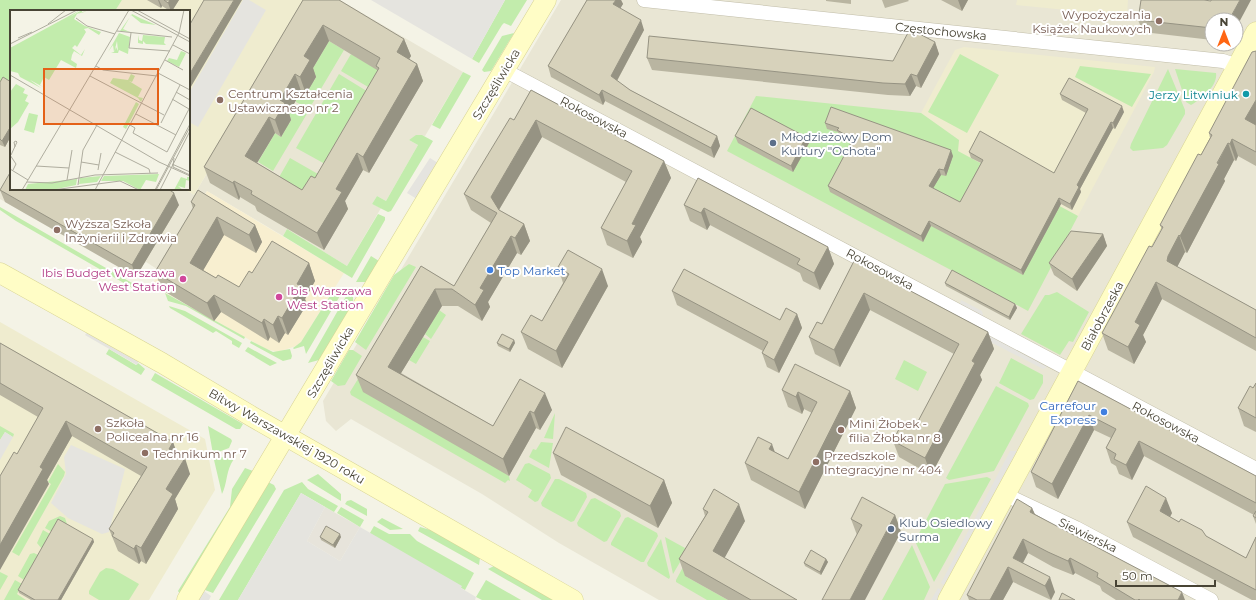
<svg xmlns="http://www.w3.org/2000/svg" width="1256" height="600" viewBox="0 0 1256 600" font-family="Montserrat,sans-serif">
  <rect width="100%" height="100%" fill="#f4f3e6"/>
  <path fill="#e9e6d4" fill-rule="evenodd" d="M 310,0 L 340,0 L 463,72 L 425,136 L 418,135 L 409,140 L 418,145 L 386,201 L 377,196 L 372,204 L 381,208 L 347,266 L 287,229 L 283,236 L 207,191 L 160,271 L 146,262 L 144,264 L 26,214 L 0,199 L 0,92 L 11,87 L 11,189 L 184,189 L 194,195 Z
    M 561,0 L 1256,0 L 1256,600 L 659,600 L 559,543 L 482,494 L 351,419 L 336,431 L 326,421 L 323,401 ZM 1212,20 L 1236,20 L 1236,44 L 1212,44 Z"/>
  <path fill="#f8efd0" d="M 207,191 L 344,273 L 301,342 L 296,346 L 278,352 L 266,349 L 152,285 Z"/>
  <path fill="#e7e4db" d="M 325,507 L 360,527 L 340,561 L 307,541 Z"/>
  <path fill="#efeccf" d="M 122,0 L 310,0 L 194,195 L 184,189 L 189,189 L 189,11 L 115,11 Z
    M 1017,0 L 1128,0 L 1127,16 L 1016,5 Z
    M 964,47 L 1155,67 L 1154,72 L 1078,216 L 957,151 L 959,140 L 921,113 L 955,50 Z
    M 0,322 L 205,439 L 215,490 L 149,600 L 0,600 Z"/>
  <path fill="#c2ecac" d="M 0,0 L 122,0 L 115,11 L 11,11 L 11,87 L 0,92 Z
    M 505,0 L 527,0 L 511,26 L 504,23 L 502,25 L 479,63 L 472,59 Z
    M 514,33 L 491,71 L 484,72 L 482,70 L 502,36 Z
    M 329,41 L 344,50 L 309,109 L 296,102 L 296,100 L 293,98 L 300,91 L 306,94 L 310,87 L 311,79 L 314,81 L 316,77 L 310,73 Z
    M 351,54 L 387,75 L 380,94 L 341,71 Z
    M 960,54 L 999,75 L 967,133 L 928,112 Z
    M 1080,66 L 1151,74 L 1132,107 L 1075,77 Z
    M 1168,69 L 1185,110 L 1185,114 L 1167,145 L 1163,148 L 1133,151 L 1130,148 L 1131,144 Z
    M 1175,69 L 1216,73 C 1218,86 1201,99 1191,105 L 1186,102 Z
    M 463,72 L 471,76 L 440,129 L 432,125 Z
    M 339,74 L 378,98 L 336,170 L 296,148 Z
    M 756,96 L 921,113 L 959,140 L 958,151 L 1078,216 L 1028,311 L 727,151 Z
    M 294,104 L 308,112 L 273,171 L 258,162 L 275,133 L 281,137 L 285,130 L 282,128 L 286,122 L 289,124 L 291,120 L 286,109 L 290,111 Z
    M 416,135 L 422,135 L 433,141 L 391,211 L 388,212 L 372,204 L 377,196 L 386,201 L 418,145 L 409,140 Z
    M 290,158 L 325,178 L 317,193 L 274,186 Z
    M 0,207 L 139,287 L 136,290 L 16,221 L 0,210 Z
    M 378,214 L 385,217 L 385,220 L 352,278 L 283,236 L 287,229 L 347,266 Z
    M 371,256 L 379,261 L 366,282 L 356,282 Z
    M 409,264 L 416,267 L 366,350 L 355,342 L 394,275 Z
    M 337,289 L 344,289 L 306,354 L 304,346 L 294,349 L 293,348 L 301,342 L 333,291 Z
    M 349,291 L 353,296 L 353,303 L 319,360 L 308,363 Z
    M 1057,292 L 1089,312 L 1073,342 L 1069,341 L 1060,355 L 1021,334 L 1045,295 L 1049,295 Z
    M 165,293 L 245,337 L 244,339 L 186,306 L 168,301 Z
    M 169,306 L 185,311 L 242,343 L 239,348 L 232,344 L 232,341 L 216,331 L 213,333 L 170,308 Z
    M 439,310 L 446,315 L 431,339 L 425,334 Z
    M 423,337 L 430,341 L 416,364 L 409,360 L 410,359 Z
    M 251,341 L 273,352 L 290,349 L 292,356 L 291,359 L 283,361 L 250,343 Z
    M 248,347 L 277,363 L 270,366 L 245,351 Z
    M 109,349 L 136,365 L 138,363 L 145,369 L 141,375 L 106,354 Z
    M 349,350 L 353,350 L 362,356 L 345,385 L 338,386 L 331,381 Z
    M 1011,358 L 1043,375 L 1043,383 L 1034,399 L 1030,400 L 999,383 Z
    M 904,360 L 927,372 L 918,391 L 895,379 Z
    M 369,361 L 509,476 L 510,481 L 508,480 L 505,483 L 351,395 L 350,392 Z
    M 155,373 L 243,424 L 240,429 L 236,429 L 151,380 Z
    M 996,386 L 1028,403 L 1029,406 L 994,471 L 949,480 L 946,478 Z
    M 555,413 L 553,439 L 544,438 Z
    M 0,426 L 14,434 L 13,437 L 5,432 L 0,440 Z
    M 208,426 L 231,439 L 232,441 L 229,448 L 213,454 Z
    M 541,442 L 553,443 L 549,468 L 529,457 L 533,449 L 536,450 Z
    M 236,452 C 236,457 233,460 231,464 C 226,474 227,484 222,494 L 214,460 Z
    M 529,463 L 550,474 L 551,478 L 538,501 L 535,502 L 528,497 L 532,490 L 516,480 L 525,464 Z
    M 58,464 L 65,472 L 64,476 L 19,556 L 12,552 L 51,484 L 48,482 Z
    M 245,468 L 253,471 L 180,594 L 178,591 L 230,507 L 232,489 Z
    M 318,474 L 341,494 L 341,501 L 307,480 Z
    M 987,477 L 991,479 L 934,582 L 915,541 L 945,484 Z
    M 555,479 L 559,479 L 586,493 L 587,497 L 574,521 L 571,522 L 542,506 L 541,503 Z
    M 268,482 L 274,485 L 276,489 L 213,593 L 205,590 Z
    M 302,482 L 308,489 L 338,506 L 334,512 L 301,493 L 238,600 L 219,600 L 284,490 Z
    M 595,498 L 620,512 L 621,516 L 607,541 L 604,542 L 578,526 L 577,523 L 591,499 Z
    M 351,500 L 367,509 L 367,516 L 345,504 L 347,501 Z
    M 341,507 L 364,520 L 360,527 L 337,513 Z
    M 60,516 L 65,518 L 67,524 L 59,520 L 52,532 L 45,528 L 49,521 Z
    M 628,517 L 657,533 L 658,536 L 644,562 L 641,562 L 611,545 L 611,543 L 625,518 Z
    M 382,518 L 403,529 L 390,530 L 377,522 Z
    M 374,526 L 389,534 L 410,534 L 417,541 L 474,573 L 465,590 L 367,538 Z
    M 420,527 L 434,531 L 480,558 L 479,565 L 418,531 Z
    M 43,530 L 50,534 L 42,549 L 37,543 Z
    M 665,537 L 685,548 L 686,552 L 673,574 Z
    M 661,539 L 670,577 L 669,579 L 648,566 L 647,563 Z
    M 912,545 L 930,587 L 924,600 L 882,600 Z
    M 34,553 L 38,555 L 24,580 L 18,576 L 30,554 Z
    M 690,554 L 685,576 L 728,600 L 707,600 L 676,582 L 676,580 Z
    M 496,565 L 557,600 L 542,600 L 488,569 Z
    M 106,568 L 113,569 L 139,584 L 129,600 L 99,600 L 89,594 L 89,591 L 100,572 Z
    M 0,572 L 8,576 L 0,590 Z
    M 15,580 L 22,584 L 17,594 L 26,600 L 4,600 Z
    M 486,580 L 521,600 L 482,600 L 476,597 Z"/>
  <path fill="#e5e4df" d="M 243,0 L 249,0 L 266,10 L 198,127 L 189,122 L 189,93 Z
    M 371,0 L 505,0 L 472,59 Z
    M 430,158 L 438,163 L 417,199 L 407,193 Z
    M 961,300 L 982,311 L 984,319 L 959,306 Z
    M 955,313 L 1049,366 L 1043,369 L 942,317 Z
    M 88,331 L 139,360 L 137,365 L 85,335 Z
    M 5,432 L 13,437 L 0,460 L 0,440 Z
    M 71,445 L 125,469 L 109,532 L 102,534 L 68,518 L 51,503 L 66,474 L 64,457 Z
    M 1010,451 L 1017,451 L 1017,457 L 940,600 L 931,600 L 938,588 L 943,591 L 946,586 L 941,583 Z
    M 301,493 L 325,507 L 307,541 L 340,561 L 360,527 L 462,586 L 461,588 L 476,597 L 475,600 L 238,600 Z
    M 204,591 L 211,596 L 209,600 L 198,600 Z"/>
  <g fill="none" stroke-linecap="round" stroke-linejoin="round">
    <g stroke="#c1bda8" stroke-width="15">
      <path id="street" d="M 644,0 L 1223,61 L 1238,66
        M 504,70 L 1256,469
        M 1006,495 L 1076,528 L 1211,600"/>
    </g>
    <g stroke="#d8d493" stroke-width="21">
      <path id="secondary" d="M 0,273 L 162,363 L 251,416 L 573,600
        M 187,600 L 546,0
        M 948,600 L 1256,32"/>
    </g>
    <use href="#street" stroke="#fff" stroke-width="14"/>
    <use href="#secondary" stroke="#fffdc6" stroke-width="20"/>
  </g>
  <path fill="#b9b5a1" fill-rule="evenodd" d="M 147,0 L 179,0 L 172,11 L 170,11 L 162,6 L 161,8 Z
    M 303,0 L 404,39 L 411,56 L 409,59 L 417,64 L 423,81 L 369,173 L 363,170 L 345,201 L 348,209 L 324,250 L 257,211 L 255,206 L 240,197 L 239,200 L 210,183 L 204,167 ZM 329,41 L 377,70 L 378,71 L 315,178 L 302,190 L 257,163 L 275,133 L 281,137 L 291,120 L 289,113 L 301,91 L 306,94 L 316,77 L 313,68 Z
    M 587,0 L 621,0 L 623,4 L 620,8 L 644,30 L 617,81 L 630,90 L 717,136 L 720,146 L 714,158 L 605,101 L 603,105 L 551,77 L 548,66 Z
    M 826,0 L 851,0 L 851,4 L 826,1 Z
    M 882,0 L 908,0 L 909,1 L 885,8 Z
    M 941,0 L 968,0 L 962,11 Z
    M 1138,20 L 1212,20 L 1212,40 L 1143,32 Z
    M 935,42 L 939,54 L 921,88 L 916,86 L 910,96 L 888,95 L 652,70 L 647,58 L 893,61 Z
    M 1256,51 L 1256,166 L 1238,156 L 1236,161 L 1234,160 L 1224,179 L 1225,181 L 1187,253 L 1185,252 L 1177,267 L 1256,310 L 1256,351 L 1162,299 L 1143,335 L 1146,342 L 1134,364 L 1108,350 L 1102,333 L 1162,230 L 1160,225 L 1201,155 L 1210,138 L 1209,133 Z
    M 0,82 L 11,82 L 11,136 L 5,147 L 0,145 Z
    M 531,90 L 664,161 L 671,178 L 640,237 L 642,242 L 633,258 L 607,245 L 601,228 L 626,182 L 542,137 L 499,210 L 524,224 L 530,241 L 521,255 L 517,253 L 488,302 L 490,307 L 482,321 L 458,306 L 442,306 L 401,373 L 493,426 L 520,379 L 552,410 L 540,430 L 536,428 L 509,476 L 363,392 L 356,375 L 421,266 L 454,286 L 491,223 L 471,210 L 464,194 L 514,120 Z
    M 1060,94 L 1124,112 L 1115,129 L 1113,128 L 1080,189 L 1081,192 L 1072,210 L 1061,204 L 1023,275 L 931,226 L 923,242 L 830,192 L 828,186 L 851,143 L 839,136 L 838,132 L 827,129 L 825,123 L 953,156 L 946,176 L 941,175 L 933,188 L 960,202 L 981,163 L 971,158 L 969,152 L 1054,173 L 1086,113 L 1062,100 Z
    M 735,136 L 806,137 L 809,143 L 793,172 L 738,143 Z
    M 698,178 L 828,247 L 834,264 L 820,290 L 803,281 L 800,273 L 710,225 L 707,230 L 690,221 L 684,205 Z
    M 0,190 L 179,205 L 136,277 L 5,202 Z
    M 191,202 L 255,225 L 262,242 L 256,253 L 224,235 L 203,270 L 216,278 L 239,287 L 252,273 L 309,263 L 315,281 L 305,299 L 307,304 L 288,335 L 285,333 L 279,343 L 270,337 L 268,341 L 221,312 L 214,321 L 162,290 L 155,272 L 193,209 Z
    M 1103,234 L 1107,246 L 1077,291 L 1054,275 L 1049,263 Z
    M 854,261 L 988,332 L 994,349 L 980,375 L 982,380 L 931,475 L 899,457 L 893,441 L 915,427 L 954,354 L 870,310 L 840,367 L 815,354 L 809,337 L 822,324 Z
    M 558,267 L 608,286 L 562,368 L 528,349 L 521,332 L 542,321 L 563,283 Z
    M 945,283 L 1015,304 L 1017,308 L 1010,320 L 946,286 Z
    M 672,291 L 780,320 L 797,314 L 802,328 L 779,373 L 767,367 L 762,353 L 763,351 L 677,305 Z
    M 514,340 L 515,343 L 510,352 L 498,346 L 497,343 Z
    M 0,343 L 173,442 L 177,454 L 190,474 L 175,499 L 178,509 L 146,564 L 141,561 L 139,564 L 118,551 L 109,529 L 141,476 L 72,436 L 47,480 L 49,484 L 17,454 L 38,417 L 0,395 Z
    M 1078,381 L 1256,476 L 1256,524 L 1253,516 L 1254,515 L 1144,456 L 1132,480 L 1119,474 L 1116,466 L 1111,463 L 1106,448 L 1111,438 L 1094,430 L 1058,499 L 1036,487 L 1031,472 Z
    M 1256,383 L 1256,432 L 1244,426 L 1238,408 L 1253,388 Z
    M 782,390 L 850,391 L 856,408 L 805,509 L 751,480 L 745,463 L 775,452 L 788,459 L 812,413 L 804,409 L 802,414 L 788,407 Z
    M 553,453 L 664,480 L 672,503 L 658,528 L 561,475 Z
    M 1032,508 L 1035,514 L 1185,600 L 1116,600 L 1102,591 L 1100,586 L 1075,573 L 1073,575 L 1053,567 L 1028,553 L 1023,563 L 1055,592 L 1051,600 L 1013,582 L 1003,600 L 969,600 L 967,595 Z
    M 703,509 L 745,521 L 724,558 L 797,600 L 728,600 L 685,576 L 679,559 L 705,516 Z
    M 1172,513 L 1170,517 L 1246,558 L 1256,537 L 1256,600 L 1252,600 L 1133,537 L 1127,522 Z
    M 895,515 L 901,532 L 857,535 L 851,519 Z
    M 320,537 L 341,537 L 335,548 L 321,540 Z
    M 93,539 L 94,542 L 61,600 L 31,600 L 19,593 L 18,590 Z
    M 826,559 L 828,562 L 821,575 L 805,566 L 804,563 Z"/>
  <path fill="#969383" d="M 158,0 L 159,0 L 162,6 L 161,8 Z
    M 170,0 L 179,0 L 172,11 L 171,11 L 168,3 Z
    M 234,0 L 242,0 L 189,90 L 189,75 Z
    M 616,0 L 621,0 L 623,4 L 617,14 L 613,4 Z
    M 958,0 L 968,0 L 962,11 Z
    M 1240,0 L 1251,0 L 1236,28 L 1236,20 L 1229,20 Z
    M 641,20 L 644,30 L 614,86 L 611,76 Z
    M 323,25 L 329,41 L 313,68 L 316,77 L 306,94 L 300,77 L 304,56 Z
    M 404,39 L 411,56 L 403,69 L 397,52 Z
    M 935,42 L 939,54 L 921,88 L 917,76 Z
    M 417,64 L 423,81 L 369,173 L 363,157 Z
    M 295,74 L 301,91 L 289,113 L 291,120 L 281,137 L 275,120 L 280,100 Z
    M 911,74 L 916,86 L 910,96 L 905,84 Z
    M 602,90 L 605,101 L 603,105 L 599,95 Z
    M 1256,100 L 1256,128 L 1245,119 Z
    M 1122,106 L 1124,112 L 1115,129 L 1113,123 Z
    M 269,117 L 275,133 L 251,173 L 245,156 Z
    M 536,120 L 542,137 L 497,213 L 491,197 Z
    M 1111,122 L 1113,128 L 1080,189 L 1081,192 L 1072,210 L 1070,204 L 1077,185 Z
    M 11,126 L 11,136 L 5,147 L 2,141 Z
    M 717,136 L 720,146 L 714,158 L 711,148 Z
    M 806,137 L 809,143 L 793,172 L 791,166 Z
    M 1232,139 L 1238,156 L 1236,161 L 1230,144 Z
    M 1228,143 L 1234,160 L 1224,179 L 1225,181 L 1187,253 L 1180,236 Z
    M 951,150 L 953,156 L 946,176 L 944,170 Z
    M 357,153 L 363,170 L 345,201 L 348,209 L 324,250 L 317,233 L 336,189 Z
    M 664,161 L 671,178 L 640,237 L 642,242 L 633,258 L 627,241 L 632,224 Z
    M 939,169 L 941,175 L 931,192 L 929,186 Z
    M 234,181 L 240,197 L 239,200 L 233,183 Z
    M 174,193 L 179,205 L 136,277 L 132,265 Z
    M 1059,198 L 1061,204 L 1023,275 L 1021,270 Z
    M 704,208 L 710,225 L 707,230 L 701,213 Z
    M 217,217 L 224,235 L 197,281 L 190,263 Z
    M 929,221 L 931,226 L 923,242 L 921,236 Z
    M 524,224 L 530,241 L 521,255 L 515,238 Z
    M 255,225 L 262,242 L 256,253 L 249,235 Z
    M 1103,234 L 1107,246 L 1077,291 L 1072,279 Z
    M 1179,235 L 1185,252 L 1174,273 L 1167,261 L 1168,256 Z
    M 511,236 L 517,253 L 488,302 L 490,307 L 482,321 L 475,305 L 480,288 Z
    M 828,247 L 834,264 L 820,290 L 814,273 Z
    M 309,263 L 315,281 L 305,299 L 307,304 L 288,335 L 282,318 L 297,284 Z
    M 602,269 L 608,286 L 562,368 L 556,351 Z
    M 1156,282 L 1162,299 L 1143,335 L 1146,342 L 1134,364 L 1128,347 L 1135,322 Z
    M 435,289 L 442,306 L 395,383 L 388,367 Z
    M 864,293 L 870,310 L 840,367 L 834,350 Z
    M 214,295 L 221,312 L 214,321 L 207,303 Z
    M 1015,304 L 1017,308 L 1010,320 L 1009,317 Z
    M 797,314 L 802,328 L 779,373 L 774,360 Z
    M 278,316 L 285,333 L 279,343 L 273,325 Z
    M 264,319 L 270,337 L 268,341 L 262,323 Z
    M 988,332 L 994,349 L 980,375 L 982,380 L 931,475 L 925,458 L 972,361 Z
    M 514,340 L 515,343 L 510,352 L 509,349 Z
    M 850,391 L 856,408 L 805,509 L 799,492 Z
    M 798,392 L 804,409 L 802,414 L 796,397 Z
    M 545,393 L 552,410 L 540,430 L 534,413 Z
    M 530,411 L 536,428 L 509,476 L 503,459 Z
    M 1089,415 L 1094,430 L 1058,499 L 1052,484 Z
    M 66,421 L 72,436 L 47,480 L 49,484 L 0,570 L 0,545 L 40,467 Z
    M 1139,441 L 1144,456 L 1132,480 L 1126,465 Z
    M 173,442 L 178,457 L 169,449 Z
    M 772,444 L 778,461 L 769,449 Z
    M 185,458 L 190,474 L 175,499 L 178,509 L 146,564 L 141,548 L 166,489 Z
    M 664,480 L 672,503 L 658,528 L 650,506 Z
    M 1166,498 L 1172,513 L 1165,526 L 1160,511 Z
    M 739,504 L 745,521 L 719,568 L 713,551 Z
    M 1032,508 L 1038,522 L 1030,512 Z
    M 895,515 L 901,532 L 865,600 L 850,600 Z
    M 340,534 L 341,537 L 335,548 L 333,545 Z
    M 93,539 L 94,542 L 61,600 L 58,600 Z
    M 1023,539 L 1028,553 L 1018,572 L 1013,558 Z
    M 136,545 L 141,561 L 139,564 L 134,549 Z
    M 1070,558 L 1075,573 L 1073,575 L 1068,561 Z
    M 826,559 L 828,562 L 821,575 L 820,572 Z
    M 1008,567 L 1013,582 L 1003,600 L 990,600 Z
    M 1050,577 L 1055,592 L 1051,600 L 1045,586 Z
    M 1182,592 L 1185,600 L 1178,600 Z"/>
  <path fill="#d7d2bb" stroke="#969383" fill-rule="evenodd" d="M 164,0 L 170,0 L 168,3 Z
    M 204,0 L 234,0 L 189,75 L 189,26 Z
    M 303,0 L 339,0 L 404,39 L 397,52 L 417,64 L 363,157 L 357,153 L 336,189 L 342,192 L 317,233 L 251,194 L 252,191 L 234,181 L 233,183 L 204,167 ZM 323,25 L 380,58 L 376,66 L 379,68 L 315,178 L 311,176 L 302,190 L 245,156 L 269,117 L 275,120 L 285,103 L 280,100 L 295,74 L 300,77 L 310,60 L 304,56 Z
    M 587,0 L 616,0 L 613,4 L 641,20 L 611,76 L 630,90 L 717,136 L 711,148 L 602,90 L 599,95 L 548,66 Z
    M 1141,0 L 1204,0 L 1211,1 L 1211,0 L 1240,0 L 1229,20 L 1212,20 L 1212,28 L 1138,20 Z
    M 910,29 L 935,42 L 917,76 L 911,74 L 905,84 L 883,83 L 647,58 L 649,36 L 893,61 Z
    M 1256,51 L 1256,100 L 1245,119 L 1256,125 L 1256,152 L 1232,139 L 1230,144 L 1228,143 L 1217,163 L 1219,164 L 1180,236 L 1179,235 L 1168,256 L 1167,261 L 1256,310 L 1256,338 L 1156,282 L 1135,322 L 1140,325 L 1128,347 L 1102,333 L 1149,246 L 1152,247 L 1163,227 L 1160,225 L 1198,154 L 1201,155 L 1212,135 L 1209,133 L 1252,52 Z
    M 3,77 L 11,82 L 11,126 L 2,141 L 0,139 L 0,82 Z
    M 1069,78 L 1122,106 L 1113,123 L 1111,122 L 1077,185 L 1079,187 L 1070,204 L 1059,198 L 1021,270 L 929,221 L 921,236 L 828,186 L 853,139 L 837,130 L 839,128 L 825,123 L 831,107 L 951,150 L 944,170 L 939,169 L 929,186 L 960,202 L 983,160 L 969,152 L 980,131 L 1054,173 L 1088,109 L 1060,94 Z
    M 531,90 L 664,161 L 632,224 L 636,225 L 627,241 L 601,228 L 632,171 L 536,120 L 491,197 L 499,210 L 524,224 L 515,238 L 511,236 L 480,288 L 484,290 L 475,305 L 452,289 L 435,289 L 388,367 L 493,426 L 520,379 L 545,393 L 534,413 L 530,411 L 503,459 L 356,375 L 421,266 L 454,286 L 497,213 L 464,194 L 510,118 L 514,120 Z
    M 751,108 L 806,137 L 791,166 L 735,136 Z
    M 11,171 L 11,189 L 168,189 L 174,193 L 132,265 L 0,190 Z
    M 698,178 L 828,247 L 814,273 L 797,264 L 800,259 L 704,208 L 701,213 L 684,205 Z
    M 198,190 L 255,225 L 249,235 L 217,217 L 190,263 L 216,278 L 218,275 L 239,287 L 249,271 L 252,273 L 272,241 L 309,263 L 297,284 L 301,286 L 282,318 L 278,316 L 273,325 L 264,319 L 262,323 L 214,295 L 207,303 L 155,272 L 195,205 L 191,202 Z
    M 1071,231 L 1103,234 L 1072,279 L 1049,263 Z
    M 568,250 L 602,269 L 556,351 L 521,332 L 531,315 L 542,321 L 569,274 L 558,267 Z
    M 854,261 L 988,332 L 972,361 L 975,363 L 925,458 L 893,441 L 903,421 L 915,427 L 959,344 L 864,293 L 834,350 L 809,337 L 817,322 L 822,324 Z
    M 684,269 L 780,320 L 786,308 L 797,314 L 774,360 L 762,353 L 768,342 L 672,291 Z
    M 952,270 L 1015,304 L 1009,317 L 945,283 Z
    M 502,334 L 514,340 L 509,349 L 497,343 Z
    M 0,343 L 173,442 L 169,449 L 185,458 L 166,489 L 173,494 L 141,548 L 136,545 L 134,549 L 112,536 L 114,533 L 109,529 L 147,467 L 66,421 L 40,467 L 43,469 L 0,545 L 0,476 L 14,452 L 17,454 L 43,408 L 0,383 Z
    M 795,364 L 850,391 L 799,492 L 745,463 L 758,437 L 772,444 L 769,449 L 788,459 L 817,402 L 798,392 L 796,397 L 782,390 Z
    M 1078,381 L 1256,476 L 1256,503 L 1139,441 L 1126,465 L 1114,459 L 1116,454 L 1106,448 L 1116,429 L 1089,415 L 1052,484 L 1031,472 Z
    M 1256,383 L 1256,418 L 1238,408 L 1250,386 L 1253,388 Z
    M 566,427 L 664,480 L 650,506 L 553,453 Z
    M 1146,486 L 1166,498 L 1160,511 L 1179,522 L 1181,519 L 1202,530 L 1206,536 L 1246,558 L 1256,537 L 1256,590 L 1127,522 Z
    M 714,489 L 739,504 L 713,551 L 797,600 L 751,600 L 679,559 L 708,512 L 703,509 Z
    M 862,497 L 895,515 L 850,600 L 822,600 L 862,525 L 851,519 Z
    M 1017,499 L 1032,508 L 1030,512 L 1182,592 L 1178,600 L 1140,600 L 1139,599 L 1138,600 L 1135,600 L 1097,577 L 1098,573 L 1070,558 L 1068,561 L 1048,552 L 1023,539 L 1013,558 L 1050,577 L 1045,586 L 1008,567 L 990,600 L 977,600 L 967,595 Z
    M 1256,511 L 1256,518 L 1253,516 Z
    M 58,519 L 93,539 L 58,600 L 35,600 L 18,590 Z
    M 326,526 L 340,534 L 333,545 L 320,537 Z
    M 811,550 L 826,559 L 820,572 L 804,563 Z
    M 1062,593 L 1075,600 L 1059,600 Z"/>
  <g fill="#8d6e63" stroke="#fff" stroke-width="1.5">
    <circle cx="1159" cy="21" r="4"/>
    <circle cx="220" cy="100" r="4"/>
    <circle cx="57" cy="230" r="4"/>
    <circle cx="98" cy="429" r="4"/>
    <circle cx="841" cy="430" r="4"/>
    <circle cx="145" cy="453" r="4"/>
    <circle cx="816" cy="462" r="4"/>
  </g>
  <circle fill="#0f9aa8" stroke="#fff" stroke-width="1.5" cx="1246" cy="94" r="4"/>
  <g fill="#5c6f8a" stroke="#fff" stroke-width="1.5">
    <circle cx="773" cy="143" r="4"/>
    <circle cx="891" cy="529" r="4"/>
  </g>
  <g fill="#3f7fe0" stroke="#fff" stroke-width="1.5">
    <circle cx="490" cy="270" r="4"/>
    <circle cx="1104" cy="412" r="4"/>
  </g>
  <g fill="#d1479c" stroke="#fff" stroke-width="1.5">
    <circle cx="183" cy="279" r="4"/>
    <circle cx="279" cy="297" r="4"/>
  </g>
  <g text-anchor="middle" dominant-baseline="central" stroke-width="4" stroke-linejoin="round" paint-order="stroke">
    <g font-size="12" fill="#785e54" stroke="#fff" text-anchor="start">
      <text x="1151" y="14" text-anchor="end">Wypożyczalnia<tspan x="1151" dy="14">Książek Naukowych</tspan></text>
      <text x="228" y="93">Centrum Kształcenia<tspan x="228" dy="14">Ustawicznego nr 2</tspan></text>
      <text x="65" y="223">Wyższa Szkoła<tspan x="65" dy="14">Inżynierii i Zdrowia</tspan></text>
      <text x="106" y="422">Szkoła<tspan x="106" dy="14">Policealna nr 16</tspan></text>
      <text x="849" y="423">Mini Żłobek -<tspan x="849" dy="14">filia Żłobka nr 8</tspan></text>
      <text x="153" y="453">Technikum nr 7</text>
      <text x="824" y="455">Przedszkole<tspan x="824" dy="14">Integracyjne nr 404</tspan></text>
    </g>
    <g font-size="12" fill="#484435" stroke="#fff">
      <text transform="translate(941 31) rotate(6)">Częstochowska</text>
      <text transform="translate(496 84) rotate(-59)">Szczęśliwicka</text>
      <text transform="translate(594 117) rotate(28)">Rokosowska</text>
      <text transform="translate(880 269) rotate(28)">Rokosowska</text>
      <text transform="translate(1102 316) rotate(-62)">Białobrzeska</text>
      <text transform="translate(330 362) rotate(-60)">Szczęśliwicka</text>
      <text transform="translate(1166 422) rotate(28)">Rokosowska</text>
      <text transform="translate(287 436) rotate(30)">Bitwy Warszawskiej 1920 roku</text>
      <text transform="translate(1088 535) rotate(26)">Siewierska</text>
    </g>
    <g font-size="12" fill="#0d838f" stroke="#fff" text-anchor="end">
      <text x="1238" y="94">Jerzy Litwiniuk</text>
    </g>
    <g font-size="12" fill="#4e5e75" stroke="#fff" text-anchor="start">
      <text x="781" y="136">Młodzieżowy Dom<tspan x="781" dy="14">Kultury "Ochota"</tspan></text>
      <text x="899" y="522">Klub Osiedlowy<tspan x="899" dy="14">Surma</tspan></text>
    </g>
    <g font-size="12" fill="#366cbe" stroke="#fff" text-anchor="start">
      <text x="498" y="270">Top Market</text>
      <text x="1096" y="405" text-anchor="end">Carrefour<tspan x="1096" dy="14">Express</tspan></text>
    </g>
    <g font-size="12" fill="#b23c85" stroke="#fff" text-anchor="end">
      <text x="175" y="272">Ibis Budget Warszawa<tspan x="175" dy="14">West Station</tspan></text>
      <text x="287" y="290" text-anchor="start">Ibis Warszawa<tspan x="287" dy="14">West Station</tspan></text>
    </g>
  </g>
  <g transform="translate(10 10)">
    <rect width="180" height="180" fill="#f4f3e6"/>
    <path d="M 70,0 L 60,7 L 72,0 L 72,3 L 78,0 L 68,4 L 71,2 L 67,4 L 64,9 L 75,16 L 91,22 L 89,25 L 78,18 L 74,19 L 76,22 L 67,37 L 65,35 L 62,38 L 71,45 L 75,39 L 72,46 L 64,41 L 62,45 L 61,50 L 67,54 L 66,58 L 51,50 L 39,70 L 34,67 L 30,75 L 33,77 L 22,71 L 20,70 L 31,78 L 10,67 L 8,63 L 0,61 L 0,38 ZM 122,4 L 130,8 L 146,15 L 131,13 L 121,5 L 113,19 L 120,22 L 110,21 ZM 109,23 L 120,27 L 118,44 L 109,40 L 108,43 L 104,43 L 106,37 L 108,41 L 107,31 L 104,43 L 101,43 L 104,42 L 103,35 L 98,42 L 105,30 L 107,30 L 105,30 ZM 128,25 L 129,30 L 132,31 L 133,25 L 155,27 L 154,33 L 156,35 L 136,34 L 133,31 L 133,34 L 128,33 ZM 171,41 L 176,43 L 169,57 L 157,51 L 159,48 L 167,50 ZM 121,64 L 125,66 L 122,72 L 119,71 L 132,79 L 128,87 L 133,88 L 131,92 L 128,88 L 100,73 L 103,68 L 118,70 ZM 6,74 L 15,79 L 13,83 L 18,85 L 15,91 L 19,93 L 8,112 L 0,119 L 0,82 ZM 126,92 L 129,94 L 116,119 L 113,117 ZM 19,103 L 28,105 L 24,123 L 14,120 ZM 149,164 L 146,172 L 136,170 L 130,180 L 113,171 L 91,171 L 94,166 ZM 91,166 L 87,172 L 69,174 L 70,168 ZM 171,167 L 177,169 L 177,167 L 180,167 L 180,171 L 176,170 L 175,178 L 168,176 L 173,180 L 164,180 ZM 67,169 L 66,175 L 42,180 L 15,180 L 18,174 Z" fill="#c2ecac"/>
    <path fill="none" stroke="#afad9f" stroke-width="1" d="M 121,0 L 180,32M 127,0 L 180,29M 66,8 L 77,16 L 105,24M 38,14 L 56,0M 107,21 L 162,27M 121,23 L 119,38 L 160,41M 8,28 L 22,22M 0,34 L 67,0M 163,35 L 180,44M 155,50 L 173,60M 86,56 L 93,60 L 147,66M 148,63 L 180,80M 0,65 L 149,152 L 180,166M 80,66 L 154,105M 166,82 L 180,90M 162,89 L 179,99M 126,104 L 166,125M 151,113 L 170,75M 120,115 L 125,118 L 123,123 L 157,142 L 180,97M 105,142 L 139,159 L 140,163M 0,145 L 6,154 L 3,160M 1,145 L 7,132 L 6,131 L 4,132 L 5,137M 164,148 L 163,157 L 180,165M 71,152 L 89,155M 162,154 L 180,162M 26,156 L 59,158M 0,159 L 18,170M 88,160 L 91,143M 57,170 L 62,140M 17,172 L 42,173 L 85,165 L 148,163M 68,175 L 73,140 L 87,115M 12,180 L 119,0M 43,180 L 110,171 L 129,180M 85,180 L 169,23 L 174,0M 145,180 L 180,114M 146,180 L 180,117M 150,180 L 180,121"/>
    <path fill="#e46118" fill-opacity="0.15" stroke="#e46118" stroke-width="2" d="M 34,59 L 148,59 L 148,114 L 34,114 Z"/>
    <rect width="180" height="180" fill="none" stroke="#484435" stroke-width="2"/>
  </g>
  <g transform="translate(1224 32)"><circle r="19" fill="#ffffff" stroke="#b6b4ae"/>
  <path d="M0-3L7 15L0 10L-7 15Z" fill="#ff6613"/>
  <text y="-6" font-size="11" font-weight="bold" text-anchor="middle" fill="#484435">N</text>
  </g>
  <path d="M1116 580v6h99v-6" fill="none" stroke="#484435" stroke-width="2"/>
  <text x="1122" y="580" font-size="12" fill="#484435" stroke="#ffffff" stroke-width="3" paint-order="stroke">50 m</text>
</svg>
